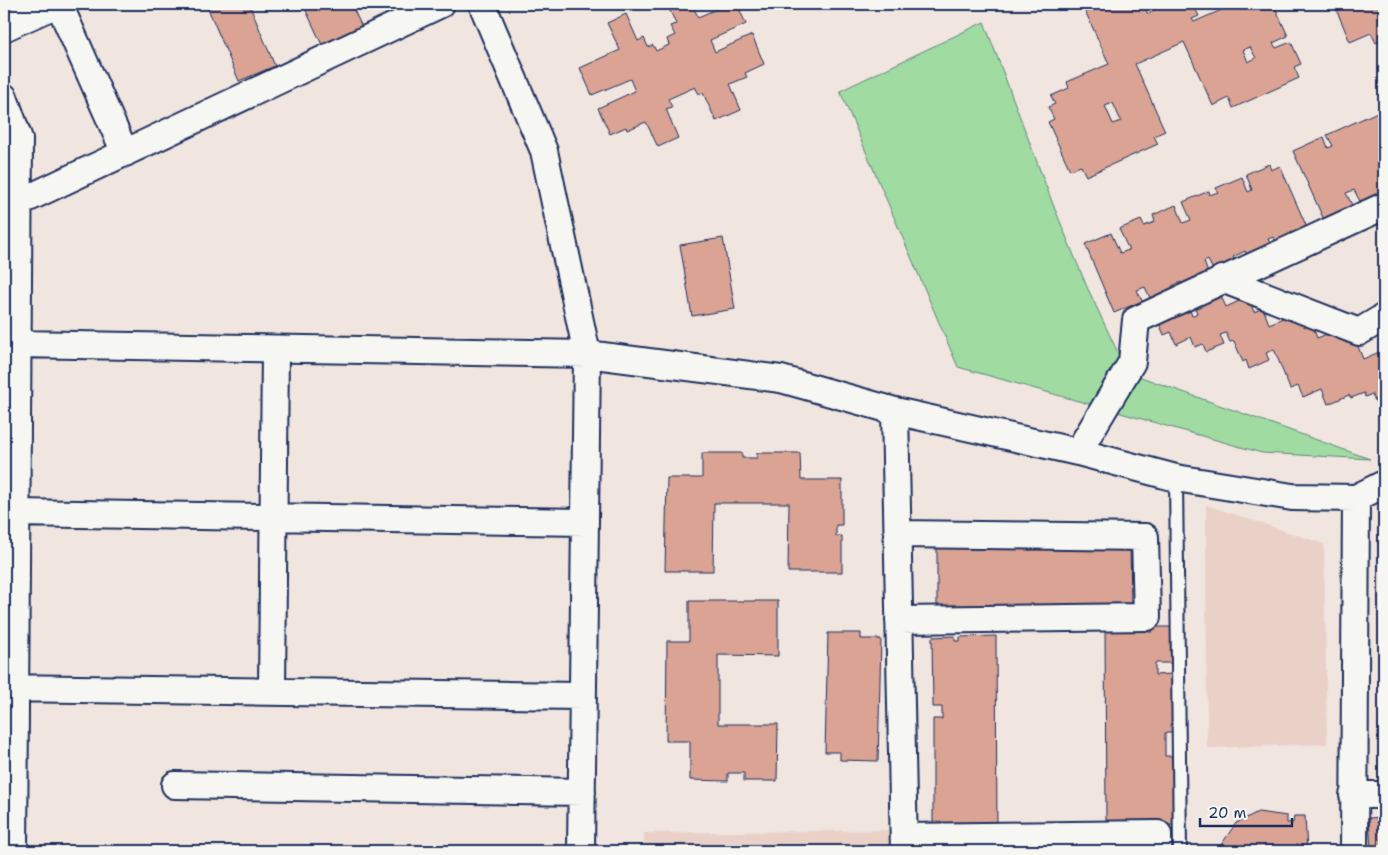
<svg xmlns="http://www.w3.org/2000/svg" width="1388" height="855" viewBox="0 0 1388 855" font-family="'Shantell Sans',sans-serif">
  <rect width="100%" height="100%" fill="#f0e5df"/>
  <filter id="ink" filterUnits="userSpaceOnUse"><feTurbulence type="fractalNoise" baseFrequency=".02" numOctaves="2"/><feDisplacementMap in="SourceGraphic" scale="10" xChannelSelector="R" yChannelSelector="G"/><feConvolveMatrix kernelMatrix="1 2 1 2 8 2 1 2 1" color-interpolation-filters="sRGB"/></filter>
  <g filter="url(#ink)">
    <path fill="#e9d1c8" d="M 1206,505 L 1324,544 L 1327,744 L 1207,748 Z
      M 902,830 L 902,851 L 644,851 L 644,833 Z"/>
    <path fill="#a0dba1" stroke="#5e8580" d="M 984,22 L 1054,207 L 1087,287 L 1127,372 L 1370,459 L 1262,453 L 958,367 L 840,91 Z"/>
    <path fill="#daa394" stroke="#1b2f5e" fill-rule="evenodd" d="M 206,4 L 249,4 L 275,66 L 239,81 Z
      M 303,4 L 351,4 L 362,27 L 322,45 Z
      M 667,4 L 692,4 L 698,17 L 728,4 L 737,4 L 746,24 L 710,40 L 715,52 L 752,35 L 764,64 L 745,73 L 747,77 L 730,84 L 741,110 L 716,121 L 703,93 L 699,94 L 695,87 L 668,99 L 672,107 L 666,109 L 678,138 L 658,147 L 646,122 L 627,130 L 626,127 L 610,134 L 598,108 L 635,91 L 630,79 L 592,95 L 580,68 L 620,50 L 607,23 L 626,14 L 638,41 L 644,38 L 648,47 L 653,45 L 656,51 L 669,45 L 667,39 L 675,35 L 670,26 L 676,24 Z
      M 1082,4 L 1143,4 L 1148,14 L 1154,11 L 1151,4 L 1193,4 L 1199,16 L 1192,19 L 1194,22 L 1235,4 L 1259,4 L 1263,10 L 1274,5 L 1288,36 L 1273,43 L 1276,48 L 1291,42 L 1301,64 L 1294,67 L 1299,78 L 1233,108 L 1229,98 L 1213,106 L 1184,42 L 1135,64 L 1165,131 L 1154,136 L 1158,144 L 1086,176 L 1081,166 L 1070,170 L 1048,122 L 1054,119 L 1048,107 L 1055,104 L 1051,96 L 1069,88 L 1067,82 L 1109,64 ZM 1250,47 L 1256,58 L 1248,62 L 1243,50 ZM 1113,103 L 1121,121 L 1113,124 L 1105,106 Z
      M 1334,4 L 1384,4 L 1384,40 L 1376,43 L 1371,33 L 1350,42 Z
      M 1384,109 L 1384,193 L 1361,203 L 1354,190 L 1346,193 L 1353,207 L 1324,220 L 1293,151 L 1324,137 L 1328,148 L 1333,146 L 1327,135 Z
      M 1269,164 L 1271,170 L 1280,166 L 1308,230 L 1277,243 L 1273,237 L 1268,239 L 1271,245 L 1247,256 L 1245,251 L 1233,257 L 1235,261 L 1213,270 L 1208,260 L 1204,262 L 1208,273 L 1182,284 L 1181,282 L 1172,286 L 1173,288 L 1150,298 L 1145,287 L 1137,290 L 1142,301 L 1114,313 L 1085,244 L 1111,233 L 1120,253 L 1129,250 L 1119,229 L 1141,220 L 1144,226 L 1155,222 L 1153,215 L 1176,205 L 1183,223 L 1191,220 L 1183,202 L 1209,191 L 1210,195 L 1218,192 L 1216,188 L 1242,177 L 1248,192 L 1252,190 L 1246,174 Z
      M 723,238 L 735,309 L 692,316 L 680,245 Z
      M 1219,292 L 1226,307 L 1248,297 L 1254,312 L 1263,308 L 1269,324 L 1297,312 L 1310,319 L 1317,338 L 1340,329 L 1346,343 L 1355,339 L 1363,359 L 1384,350 L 1384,421 L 1372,394 L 1365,397 L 1364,393 L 1351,398 L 1349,395 L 1328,404 L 1322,389 L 1303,397 L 1298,386 L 1290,389 L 1274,349 L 1266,353 L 1269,360 L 1249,369 L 1246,360 L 1243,362 L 1234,341 L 1230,342 L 1226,333 L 1220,335 L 1224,345 L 1206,352 L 1203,344 L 1195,347 L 1191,337 L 1176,344 L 1171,332 L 1164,335 L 1157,318 L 1188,305 L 1192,316 L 1197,313 L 1193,303 Z
      M 702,453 L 742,453 L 742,458 L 757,458 L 757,453 L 800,453 L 801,480 L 842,480 L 842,525 L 836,525 L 836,536 L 842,536 L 842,572 L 788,572 L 789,503 L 714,503 L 713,571 L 665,571 L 667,478 L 702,478 Z
      M 1028,539 L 1028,550 L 1038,549 L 1038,540 L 1089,539 L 1089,549 L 1105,550 L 1105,539 L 1130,539 L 1131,613 L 937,614 L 937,540 Z
      M 689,601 L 778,601 L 778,656 L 718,655 L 718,724 L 778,724 L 777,781 L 744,781 L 744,773 L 728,773 L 728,781 L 690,780 L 690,741 L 666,741 L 667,641 L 689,641 Z
      M 1105,627 L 1148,627 L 1148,632 L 1152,632 L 1153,627 L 1172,627 L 1172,663 L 1155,663 L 1155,675 L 1172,674 L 1173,733 L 1165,733 L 1165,756 L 1173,756 L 1173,825 L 1106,825 Z
      M 828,633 L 861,633 L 861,639 L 881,639 L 878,761 L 840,760 L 840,752 L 825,752 Z
      M 955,636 L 955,641 L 960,641 L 960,637 L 996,636 L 997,834 L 933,835 L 933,719 L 942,719 L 942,707 L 933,707 L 932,637 Z
      M 1258,812 L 1287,816 L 1287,823 L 1293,823 L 1294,816 L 1305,816 L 1307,851 L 1221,851 L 1221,845 L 1236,823 Z
      M 1384,817 L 1384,850 L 1371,850 L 1369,818 Z"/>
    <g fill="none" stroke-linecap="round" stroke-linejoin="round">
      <g stroke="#1b2f5e" stroke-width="16">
        <path id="lane" d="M 1176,478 L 1180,851"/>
      </g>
      <g stroke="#1b2f5e" stroke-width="30">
        <path id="street" d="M 59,4 L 125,153
          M 482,4 L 544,151 L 587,354 L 781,379 L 895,411 L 1078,452 L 1176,478 L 1292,497 L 1356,498 L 1384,484
          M 4,97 L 19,139 L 14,851
          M 18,203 L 441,4
          M 1222,279 L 1359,332 L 1384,317
          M 18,344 L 587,354 L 581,851
          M 895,411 L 904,851
          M 1078,452 L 1132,362 L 1136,320 L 1384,206
          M 16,513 L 585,522
          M 897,534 L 1145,537 L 1147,617 L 899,620
          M 4,688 L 582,696
          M 272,692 L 275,349
          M 175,785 L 582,792
          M 1353,795 L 1384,795
          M 904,837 L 1158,834 L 1158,851
          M 1354,851 L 1356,498"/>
      </g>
      <g stroke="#1b2f5e" stroke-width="31">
        <path id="secondary" d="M 4,27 L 55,4"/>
      </g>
      <use href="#lane" stroke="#f6f6f2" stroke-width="12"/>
      <use href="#street" stroke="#f6f6f2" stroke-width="26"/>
      <use href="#secondary" stroke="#f6f6f2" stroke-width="28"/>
    </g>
  </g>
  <rect width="1388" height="855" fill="none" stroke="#f6f6f2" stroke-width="20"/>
  <rect x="10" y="10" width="1368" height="835" fill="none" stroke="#1b2f5e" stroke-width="2" filter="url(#ink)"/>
  <path d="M1200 818v8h92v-8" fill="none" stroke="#1b2f5e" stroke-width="2.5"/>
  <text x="1208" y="818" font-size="15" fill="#1b2f5e" stroke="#f6f6f2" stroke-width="4" paint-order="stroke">20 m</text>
</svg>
